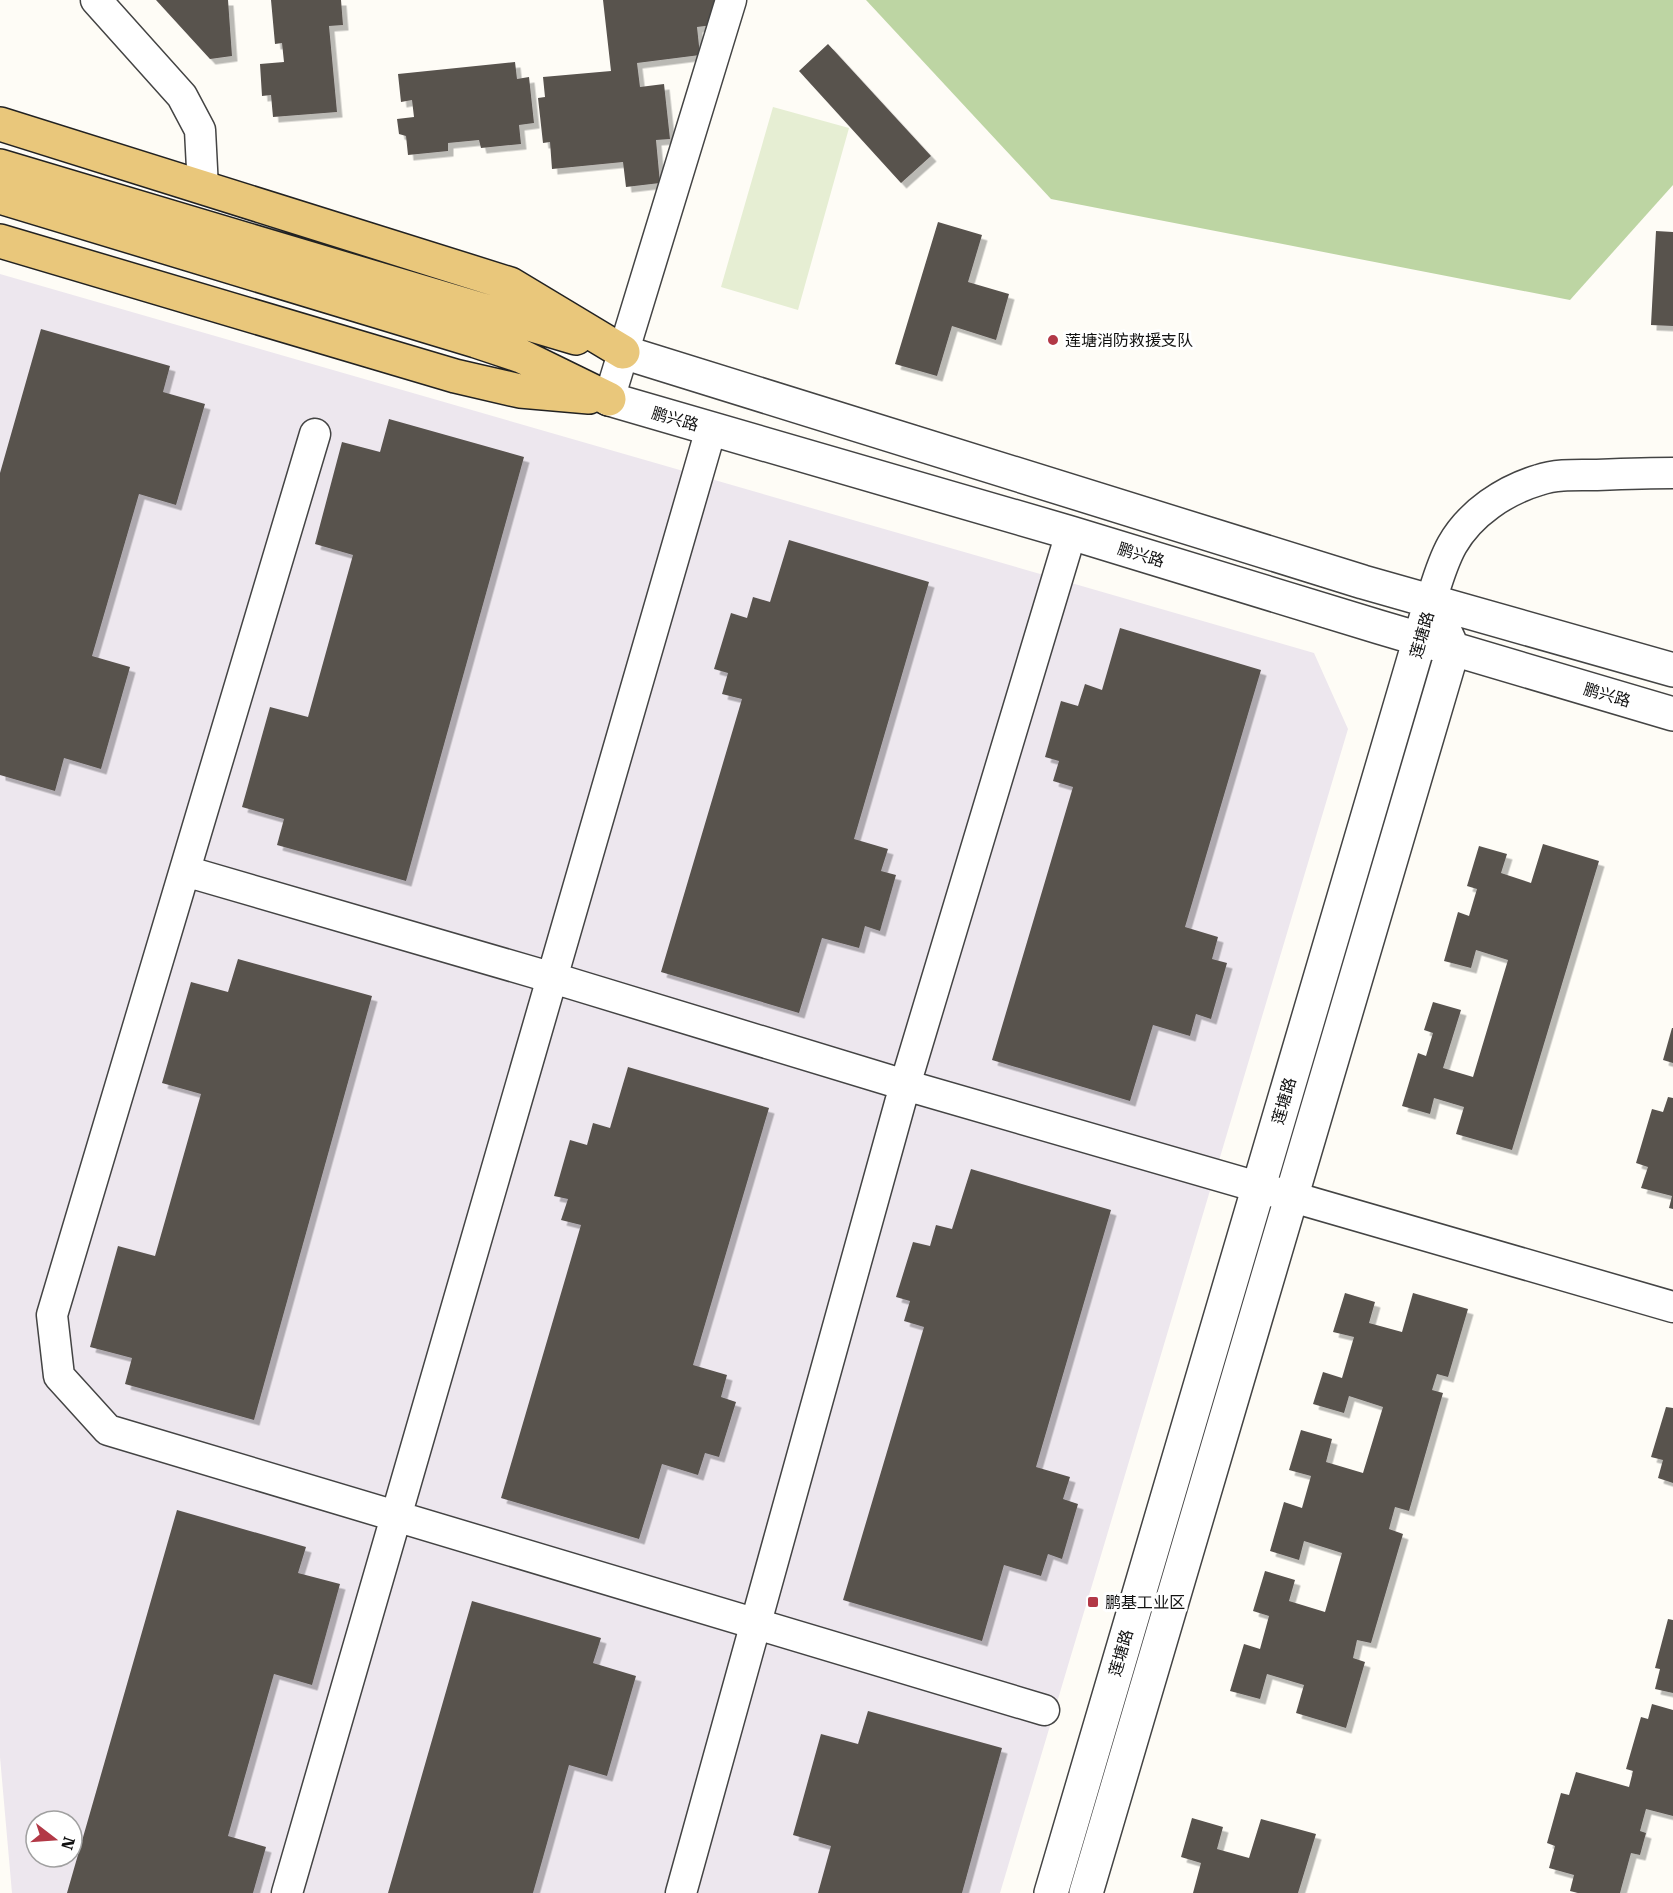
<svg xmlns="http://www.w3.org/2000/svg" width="1673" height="1893" viewBox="0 0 1673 1893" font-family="'Roboto Serif','Noto Sans SC',serif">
  <defs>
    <filter id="shadow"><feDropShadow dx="5.5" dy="5.5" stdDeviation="0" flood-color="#0004"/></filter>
  </defs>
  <rect width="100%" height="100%" fill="#fefcf6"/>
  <path fill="#ede7ee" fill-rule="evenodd" d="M 0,274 L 1314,653 L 1348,729 L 1000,1893 L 12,1893 L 0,1757 ZM 36,1821 L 72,1821 L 72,1857 L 36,1857 Z"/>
  <path fill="#bdd5a3" d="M 866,0 L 1673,0 L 1673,185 L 1570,300 L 1051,199 Z"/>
  <path fill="#e6eed3" d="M 773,107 L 849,128 L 798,310 L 721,287 Z"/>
  <path fill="#58524e" filter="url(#shadow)" d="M 156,0 L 228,0 L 232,56 L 210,59 Z
    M 271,0 L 341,0 L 343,25 L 329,26 L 337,112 L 273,117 L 271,95 L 262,96 L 260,64 L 284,62 L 282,43 L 275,44 Z
    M 603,0 L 718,0 L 721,24 L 697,27 L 700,55 L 637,63 L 640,87 L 664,84 L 670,139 L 656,140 L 660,183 L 626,187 L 623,162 L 552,169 L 550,142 L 543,143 L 538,98 L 545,97 L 543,77 L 611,71 Z
    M 828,44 L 931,156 L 901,183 L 799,71 Z
    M 515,62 L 517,79 L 529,77 L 534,123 L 519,125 L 521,144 L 481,148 L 479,140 L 448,143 L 448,151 L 408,155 L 406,136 L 399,134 L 397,119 L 414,117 L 412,100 L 401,102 L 398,74 Z
    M 938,222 L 982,235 L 968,282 L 1009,294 L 996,340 L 952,326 L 937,376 L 895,364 Z
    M 1656,231 L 1673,232 L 1673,326 L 1651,325 Z
    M 41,329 L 170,366 L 163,392 L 205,404 L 176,505 L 139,494 L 92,656 L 130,667 L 101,769 L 64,758 L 55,791 L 0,775 L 0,473 Z
    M 389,419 L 524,457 L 406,881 L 277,845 L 284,819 L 242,807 L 270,707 L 308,717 L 353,555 L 315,544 L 342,442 L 380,452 Z
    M 789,540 L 929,582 L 854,839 L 888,849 L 881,871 L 896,875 L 880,931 L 865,926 L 859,948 L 822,938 L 799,1013 L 661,972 L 742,699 L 722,694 L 728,673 L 714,669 L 731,613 L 747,618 L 753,597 L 770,602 Z
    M 1120,628 L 1261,670 L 1185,927 L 1218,937 L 1212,959 L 1227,963 L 1211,1019 L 1196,1014 L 1190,1036 L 1153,1025 L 1130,1101 L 992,1060 L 1073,787 L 1053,781 L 1059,761 L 1045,757 L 1061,701 L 1078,706 L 1085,684 L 1102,690 Z
    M 1543,844 L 1599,861 L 1512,1150 L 1456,1134 L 1464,1107 L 1434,1098 L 1430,1114 L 1402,1106 L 1418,1053 L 1426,1056 L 1433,1033 L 1424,1030 L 1433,1002 L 1461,1010 L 1443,1068 L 1473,1077 L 1508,960 L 1476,950 L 1471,968 L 1444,961 L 1458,912 L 1469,916 L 1477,889 L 1467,886 L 1479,846 L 1507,854 L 1501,873 L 1531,883 Z
    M 238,959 L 372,996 L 254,1420 L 125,1384 L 132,1358 L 90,1347 L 118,1246 L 155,1256 L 201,1094 L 162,1083 L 191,982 L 228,992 Z
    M 1672,1028 L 1673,1028 L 1673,1063 L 1663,1060 Z
    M 628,1067 L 769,1108 L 693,1365 L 727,1375 L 721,1397 L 736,1402 L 719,1457 L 705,1453 L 698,1475 L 662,1464 L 639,1539 L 501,1498 L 581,1225 L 561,1220 L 568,1199 L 554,1196 L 570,1140 L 587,1145 L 593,1123 L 610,1128 Z
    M 1668,1097 L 1673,1098 L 1673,1209 L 1669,1208 L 1672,1196 L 1641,1188 L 1648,1167 L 1636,1163 L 1652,1109 L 1663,1112 Z
    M 971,1169 L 1111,1210 L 1036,1467 L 1070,1477 L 1063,1499 L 1078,1504 L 1062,1559 L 1048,1554 L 1041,1576 L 1004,1565 L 982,1641 L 843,1600 L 924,1327 L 904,1321 L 910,1301 L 896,1297 L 913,1242 L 930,1246 L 936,1225 L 952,1229 Z
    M 1345,1293 L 1375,1302 L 1369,1323 L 1402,1332 L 1413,1293 L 1468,1309 L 1448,1377 L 1437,1374 L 1432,1390 L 1443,1393 L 1409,1511 L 1395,1507 L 1389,1529 L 1403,1534 L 1371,1643 L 1357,1640 L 1353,1658 L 1365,1662 L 1346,1728 L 1296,1713 L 1304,1685 L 1267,1674 L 1260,1699 L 1230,1691 L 1244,1644 L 1260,1649 L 1269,1616 L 1253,1611 L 1265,1571 L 1295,1580 L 1289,1601 L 1325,1612 L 1342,1553 L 1304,1541 L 1299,1560 L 1270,1551 L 1284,1502 L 1302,1508 L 1311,1476 L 1289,1470 L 1301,1430 L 1332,1439 L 1326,1462 L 1363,1473 L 1383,1407 L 1349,1396 L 1344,1413 L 1313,1404 L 1323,1372 L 1342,1378 L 1354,1337 L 1333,1332 Z
    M 1666,1407 L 1673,1408 L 1673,1483 L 1658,1478 L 1663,1460 L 1651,1457 Z
    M 177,1510 L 306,1547 L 298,1573 L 340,1584 L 312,1685 L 274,1674 L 228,1836 L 266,1847 L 253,1893 L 67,1893 Z
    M 472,1601 L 601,1638 L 593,1663 L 636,1676 L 607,1776 L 569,1765 L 533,1893 L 388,1893 Z
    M 1668,1619 L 1673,1620 L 1673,1693 L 1655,1689 L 1660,1669 L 1655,1668 Z
    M 1652,1704 L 1673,1710 L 1673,1816 L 1646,1809 L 1640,1831 L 1646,1833 L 1640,1855 L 1631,1853 L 1620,1893 L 1578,1893 L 1570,1891 L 1574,1875 L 1549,1868 L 1555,1846 L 1547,1843 L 1561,1793 L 1569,1795 L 1576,1772 L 1629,1787 L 1633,1771 L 1626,1769 L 1641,1717 L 1648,1719 Z
    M 868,1711 L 1002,1748 L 962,1893 L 818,1893 L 831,1846 L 793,1835 L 821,1734 L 858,1744 Z
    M 1192,1818 L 1223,1827 L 1217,1849 L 1249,1858 L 1261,1819 L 1316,1834 L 1298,1893 L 1193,1893 L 1201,1863 L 1181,1857 Z"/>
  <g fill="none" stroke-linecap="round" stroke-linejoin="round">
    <g stroke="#444" stroke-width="33">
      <path id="minor" d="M 96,0 L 182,96 L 200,130 L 203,188
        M 609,399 L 731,0
        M 315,434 L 52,1315 L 59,1376 L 108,1430 L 1044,1710
        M 1431,601 C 1437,582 1442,563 1452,545 C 1470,513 1505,490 1539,480 C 1556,474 1576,475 1594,475 C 1621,474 1647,473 1673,473
        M 185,871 L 553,978 L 905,1085 L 1673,1307
        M 287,1893 L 711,429
        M 681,1893 L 905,1085 L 1071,533"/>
    </g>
    <g stroke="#444" stroke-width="36">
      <path id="tertiary" d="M 623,352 L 1363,582 L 1673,670
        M 609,399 L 1071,533 L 1379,627 L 1673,714
        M 1051,1893 L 1431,601
        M 1086,1893 L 1453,649 L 1431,601"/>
    </g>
    <g stroke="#222" stroke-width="36">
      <path id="primary" d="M 0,124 L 510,284 L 623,352
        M 0,166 L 576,338
        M 0,197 L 476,341 L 521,356 L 609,399
        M 0,241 L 455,376 L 520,391 L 589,397"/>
    </g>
    <use href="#minor" stroke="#fff" stroke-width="30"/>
    <use href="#tertiary" stroke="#fff" stroke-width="33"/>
    <use href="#primary" stroke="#e9c77b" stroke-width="33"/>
  </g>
  <g fill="#b23846" stroke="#fff" stroke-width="2">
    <circle cx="1053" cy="340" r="6"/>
    <rect x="1087" y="1596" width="12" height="12" rx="3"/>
  </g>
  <g text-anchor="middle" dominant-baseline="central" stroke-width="6" stroke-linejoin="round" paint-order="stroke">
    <g font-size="16" fill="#111" stroke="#fff" text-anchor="start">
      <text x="1065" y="340">莲塘消防救援支队</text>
      <text x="1105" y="1602">鹏基工业区</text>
    </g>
    <g font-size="16" fill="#111" stroke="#fff">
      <text transform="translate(675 419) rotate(16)">鹏兴路</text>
      <text transform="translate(1141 555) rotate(17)">鹏兴路</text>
      <text transform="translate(1422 635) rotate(-74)">莲塘路</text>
      <text transform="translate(1607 695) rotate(16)">鹏兴路</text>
      <text transform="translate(1284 1101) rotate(-74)">莲塘路</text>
      <text transform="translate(1121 1653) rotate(-74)">莲塘路</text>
    </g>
  </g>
  <g transform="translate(54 1839) rotate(107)"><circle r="28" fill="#ffffff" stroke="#a0a0a0" stroke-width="1.5"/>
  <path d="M0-4.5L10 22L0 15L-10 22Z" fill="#b23846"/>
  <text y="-9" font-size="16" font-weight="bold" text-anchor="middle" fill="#111111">N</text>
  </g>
</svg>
